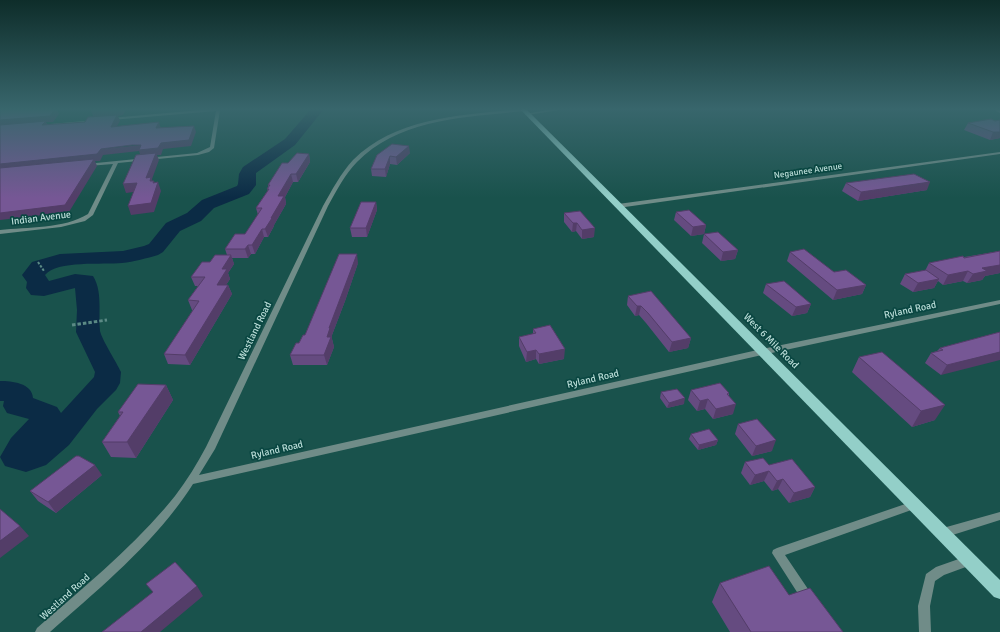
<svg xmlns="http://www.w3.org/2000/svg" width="1000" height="632" viewBox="0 0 1000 632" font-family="Signika,sans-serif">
  <rect width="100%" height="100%" fill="#19524c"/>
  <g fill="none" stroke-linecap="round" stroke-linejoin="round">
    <path fill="#0b2b45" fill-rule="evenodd" d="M 311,109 L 324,109 L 295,145 L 256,173 L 256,185 L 249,194 L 214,208 L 201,221 L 180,231 L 163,252 L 158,255 C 147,258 134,262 122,263 C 103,265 57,260 45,275 L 49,281 L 75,274 L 93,276 C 103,292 98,313 100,331 C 102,340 117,363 121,372 L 120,383 L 116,390 L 97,409 L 69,445 L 46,465 L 26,472 L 5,466 L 0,457 L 11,438 L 29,419 L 7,413 L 3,406 L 4,401 L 0,401 L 0,381 C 12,381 32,383 33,398 L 57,407 L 61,413 L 94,377 L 95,372 L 76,332 L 77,310 L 75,288 L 44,296 L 31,295 L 26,288 L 27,282 L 22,275 L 32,262 L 60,254 L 123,251 L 144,246 L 149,244 L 166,223 L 187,213 L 202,200 L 237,186 L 238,184 L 239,174 L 243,167 L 285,139 Z"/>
    <path stroke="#5b8a85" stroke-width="2" stroke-dasharray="2.5 1.5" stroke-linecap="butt" d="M 38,262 L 44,271"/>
    <path stroke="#5b8a85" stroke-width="3" stroke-dasharray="3.5 2" stroke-linecap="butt" d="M 72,325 L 107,320"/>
    <path fill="#708c88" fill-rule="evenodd" d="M 212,109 L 220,110 L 214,148 L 209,152 L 198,155 L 118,163 L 93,215 L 85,221 L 61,227 L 0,234 L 0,230 C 27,227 64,229 88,214 L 113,164 L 88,166 L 86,165 L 86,164 L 197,153 L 210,147 L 216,111 L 111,120 L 109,119 L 110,118 Z
      M 519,109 L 526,110 L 524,111 C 467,117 400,118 357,162 C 345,174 337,190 328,206 L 215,449 L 199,475 L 762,349 L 1000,300 L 1000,304 L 762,355 L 193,484 C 156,542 101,587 50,632 L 35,632 L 37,628 C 85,586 135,546 175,496 C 187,480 197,464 206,447 L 323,206 C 332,190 341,173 353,160 C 396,117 462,115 519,109 Z
      M 553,109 L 566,109 L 527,115 L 525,114 Z
      M 996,109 L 1000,110 L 1000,113 L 996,111 Z
      M 84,121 L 86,122 L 85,123 L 39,127 L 37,126 L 39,125 Z
      M 1000,152 L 1000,154 L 618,208 L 615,206 L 618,204 Z
      M 914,501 L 917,502 L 919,505 L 917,508 L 785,555 L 812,595 L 814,599 L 812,603 L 808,605 L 804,603 L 772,553 L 773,550 L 777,548 Z
      M 1000,512 L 1000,520 L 943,538 L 939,536 L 938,533 L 939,530 L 943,528 Z
      M 970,555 L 974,556 L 975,560 L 974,564 L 944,575 L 935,581 L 930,606 L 931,632 L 919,632 L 918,606 L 926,574 L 936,567 Z"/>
    <path fill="#93cfc8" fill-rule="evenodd" d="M 520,109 L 526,109 L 1000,580 L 1000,599 L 994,597 Z"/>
  </g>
  <path fill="#654b80" d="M 1000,120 L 1000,138 L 990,140 L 964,130 L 968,123 Z
    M 410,153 L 397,165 L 390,164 L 386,177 L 372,176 L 371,169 L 377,155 Z
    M 309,154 L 310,162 L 298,182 L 293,182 L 285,197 L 286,204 L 274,225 L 274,226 L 268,237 L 264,237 L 255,254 L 251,254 L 248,258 L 232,258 L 234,264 L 228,273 L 230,279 L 226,285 L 228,285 L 232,294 L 190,365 L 168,364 L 164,354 L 193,310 L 192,310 L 188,300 L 198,286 L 195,286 L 191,277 L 210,262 L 227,255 L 225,249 L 245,234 L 258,215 L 256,208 L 268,190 L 267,189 L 268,187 L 268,185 L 288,163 Z
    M 846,183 L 927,190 L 858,201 L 842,191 Z
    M 376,202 L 377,210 L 367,237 L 352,237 L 350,228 Z
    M 676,212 L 706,225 L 704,234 L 691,236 L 674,220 Z
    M 564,213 L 594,237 L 582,239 L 576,231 L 572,232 L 564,222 Z
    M 704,234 L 738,250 L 735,259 L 721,261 L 702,243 Z
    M 1000,251 L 1000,273 L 985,276 L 982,280 L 967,283 L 963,281 L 943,285 L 938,281 L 934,288 L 913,292 L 900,284 L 905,274 L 925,271 L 929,263 Z
    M 790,252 L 834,272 L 866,285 L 862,294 L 833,300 L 787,261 Z
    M 358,263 L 345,301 L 332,335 L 332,339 L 334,347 L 327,365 L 293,365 L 290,355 Z
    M 766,284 L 811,304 L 807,313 L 792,316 L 763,293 Z
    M 628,296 L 691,338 L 688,348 L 669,352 L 646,323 L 639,315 L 635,316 L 627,305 Z
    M 533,329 L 564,359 L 539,364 L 536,359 L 526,362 L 519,346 L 519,337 L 533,334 Z
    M 1000,332 L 941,375 L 925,363 L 931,353 L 937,351 L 940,348 Z
    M 859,357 L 935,420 L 912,427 L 852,372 Z
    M 166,385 L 173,400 L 136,458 L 111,457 L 102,442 L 120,416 L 118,412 Z
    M 691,390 L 729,393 L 729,395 L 733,414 L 713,419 L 705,409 L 697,411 L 688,400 Z
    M 661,392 L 684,404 L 667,408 L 660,398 Z
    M 738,424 L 772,451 L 752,456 L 735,434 Z
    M 691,434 L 718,440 L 716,445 L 698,450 L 689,439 Z
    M 745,462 L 769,465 L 815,487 L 810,497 L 789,503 L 778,489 L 772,491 L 764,481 L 750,485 L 741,473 Z
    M 102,475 L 56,513 L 38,501 L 30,491 Z
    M 720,583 L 789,595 L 843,632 L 730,632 L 712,602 Z"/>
  <path fill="#533d68" d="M 57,109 L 59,114 L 53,122 L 46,122 L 49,127 L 42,125 L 0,126 L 0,120 Z
    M 112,109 L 126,109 L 123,115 L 118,116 L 120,121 L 113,133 L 94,118 L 91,111 Z
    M 159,122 L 161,129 L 156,128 Z
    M 194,126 L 196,132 L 191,146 L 163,149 L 161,155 L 157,155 L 159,160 L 152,179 L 153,183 L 154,181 L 156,187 L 158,182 L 161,191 L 154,212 L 131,215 L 128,206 L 146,178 L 141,157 L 139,151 L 103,155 L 100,161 L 95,161 L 97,166 L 69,212 L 0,220 L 0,164 L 101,149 L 161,143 Z
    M 993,132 L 1000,132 L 1000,138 L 990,140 Z
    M 409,146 L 410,153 L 397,165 L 396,157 Z
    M 309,154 L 310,162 L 298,182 L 296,174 Z
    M 390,156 L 390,164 L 386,177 L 385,169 Z
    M 291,174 L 293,182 L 285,197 L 286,204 L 274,225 L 274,226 L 268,237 L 265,229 L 278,196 Z
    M 930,182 L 927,190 L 858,201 L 861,192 Z
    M 137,183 L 141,191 L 126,193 L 123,184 Z
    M 376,202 L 377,210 L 367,237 L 366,228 Z
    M 573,223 L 577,223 L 576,231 L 572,232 Z
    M 706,225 L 704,234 L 691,236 L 693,227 Z
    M 595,228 L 594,237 L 582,239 L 582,230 Z
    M 262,229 L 264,237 L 255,254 L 252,245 Z
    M 248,245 L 251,254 L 248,258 L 245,249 Z
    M 738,250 L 735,259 L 721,261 L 723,252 Z
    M 357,254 L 358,263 L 345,301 L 332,335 L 332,339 L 334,347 L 327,365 L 324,355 L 329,328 Z
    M 231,255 L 234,264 L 228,273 L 230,279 L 220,294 L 217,285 L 222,269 Z
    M 1000,265 L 1000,273 L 985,276 L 982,280 L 967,283 L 973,274 L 982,268 Z
    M 968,271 L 963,281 L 943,285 L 948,275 Z
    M 939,279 L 934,288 L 913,292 L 918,283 Z
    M 228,285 L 232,294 L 190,365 L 185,355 Z
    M 866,285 L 862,294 L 833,300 L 837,290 Z
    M 811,304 L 807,313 L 792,316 L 796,307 Z
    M 637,306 L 641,306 L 639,315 L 635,316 Z
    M 691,338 L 688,348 L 669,352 L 672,342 Z
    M 565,349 L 564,359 L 539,364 L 539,354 Z
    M 536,350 L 536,359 L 526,362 L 527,352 Z
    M 1000,352 L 1000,360 L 941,375 L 947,365 Z
    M 166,385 L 173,400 L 136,458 L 127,442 Z
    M 685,398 L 684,404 L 667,408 L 669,403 Z
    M 708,399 L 705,409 L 697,411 L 700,401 Z
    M 736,404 L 733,414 L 713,419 L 716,409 Z
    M 945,405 L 935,420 L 912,427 L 921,411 Z
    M 718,440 L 716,445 L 698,450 L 699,445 Z
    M 776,440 L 772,451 L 752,456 L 756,446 Z
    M 95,465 L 102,475 L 56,513 L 48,502 Z
    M 769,471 L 764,481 L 750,485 L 755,475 Z
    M 783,479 L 778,489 L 772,491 L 777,481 Z
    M 815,487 L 810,497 L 789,503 L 794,493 Z
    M 20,526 L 29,536 L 0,558 L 0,541 Z
    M 197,586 L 203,596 L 160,632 L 141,632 Z"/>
  <path fill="#765795" stroke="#533d68" d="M 0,109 L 55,109 L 50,116 L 0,120 Z
    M 93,109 L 112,109 L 91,111 Z
    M 117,115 L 111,127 L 159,122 L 156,128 L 194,126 L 189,140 L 161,143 L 158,148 L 139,150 L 141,145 L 132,145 L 101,149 L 97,154 L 0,164 L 0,125 L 46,121 L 42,125 L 85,122 L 88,117 Z
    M 991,119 L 995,121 L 1000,120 L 1000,132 L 993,132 L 968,123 Z
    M 392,144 L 409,146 L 396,157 L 390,156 L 385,169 L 371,169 L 377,155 Z
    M 156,153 L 146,178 L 151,177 L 150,181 L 154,181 L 153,183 L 158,182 L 151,203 L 128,206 L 137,183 L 123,184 L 136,155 Z
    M 297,153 L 309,154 L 296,174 L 291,174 L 278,196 L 284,196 L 271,218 L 272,218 L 265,229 L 262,229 L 252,245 L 248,245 L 245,249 L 225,249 L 235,234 L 245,234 L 262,208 L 256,208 L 269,189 L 267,189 L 270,185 L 268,185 L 282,163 L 288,163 Z
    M 94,159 L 65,205 L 0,213 L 0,168 Z
    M 914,174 L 930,182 L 861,192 L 846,183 Z
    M 361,202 L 376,202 L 366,228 L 350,228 Z
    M 689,210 L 706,225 L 693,227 L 676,212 Z
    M 580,211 L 595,228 L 582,230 L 577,223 L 573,223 L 564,213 Z
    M 718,232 L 738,250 L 723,252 L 704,234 Z
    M 804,249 L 834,272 L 846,270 L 866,285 L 837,290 L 790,252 Z
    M 1000,251 L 1000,265 L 982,268 L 987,271 L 973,274 L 968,271 L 948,275 L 929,263 L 963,256 L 964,258 Z
    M 339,254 L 357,254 L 329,328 L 330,328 L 327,337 L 331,337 L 324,355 L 290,355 L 296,343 L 299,343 L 303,335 L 305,335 Z
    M 215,255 L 231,255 L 222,269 L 227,269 L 217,285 L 228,285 L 185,355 L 164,354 L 199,301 L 188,300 L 205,277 L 191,277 L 202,262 L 210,262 Z
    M 926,270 L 939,279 L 918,283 L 905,274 Z
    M 784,281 L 811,304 L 796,307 L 766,284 Z
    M 651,291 L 691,338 L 672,342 L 648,313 L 641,306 L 637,306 L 628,296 Z
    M 550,325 L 565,349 L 539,354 L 536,350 L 527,352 L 519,337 L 536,333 L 533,329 Z
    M 1000,332 L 1000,352 L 947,365 L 931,353 L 943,350 L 940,348 Z
    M 882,352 L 945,405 L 921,411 L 859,357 Z
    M 720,383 L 729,393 L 727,394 L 736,404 L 716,409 L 708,399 L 700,401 L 691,390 Z
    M 138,384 L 166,385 L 127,442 L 102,442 L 123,412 L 118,412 Z
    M 677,389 L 685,398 L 669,403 L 661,392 Z
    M 757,419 L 776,440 L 756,446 L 738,424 Z
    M 709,429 L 718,440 L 699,445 L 691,434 Z
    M 76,456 L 79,456 L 95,465 L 48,502 L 30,491 Z
    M 763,458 L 769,465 L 792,459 L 815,487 L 794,493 L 783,479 L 777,481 L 769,471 L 755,475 L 745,462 Z
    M 0,509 L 20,526 L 0,541 Z
    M 175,562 L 197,586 L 141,632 L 102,632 L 153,592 L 146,584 Z
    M 769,566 L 789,595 L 810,588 L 843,632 L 751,632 L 720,583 Z"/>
  <linearGradient id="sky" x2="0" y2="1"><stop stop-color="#0e2d2a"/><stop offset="0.55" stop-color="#38666c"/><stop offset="1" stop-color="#38666c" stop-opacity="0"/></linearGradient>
  <rect width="1000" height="198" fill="url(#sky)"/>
  <g text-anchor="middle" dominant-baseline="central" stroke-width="3.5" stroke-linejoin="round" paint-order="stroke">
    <g font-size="9" fill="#bbddd8" stroke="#0a4742">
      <text transform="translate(808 171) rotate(-8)">Negaunee Avenue</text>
    </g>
    <g font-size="10" fill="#bbddd8" stroke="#0a4742">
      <text transform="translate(41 218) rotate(-7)">Indian Avenue</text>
      <text transform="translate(910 310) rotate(-12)">Ryland Road</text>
      <text transform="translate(255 331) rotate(-64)">Westland Road</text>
      <text transform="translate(771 341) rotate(45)">West 6 Mile Road</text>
      <text transform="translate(593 379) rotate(-13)">Ryland Road</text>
      <text transform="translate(277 450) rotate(-13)">Ryland Road</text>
      <text transform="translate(65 597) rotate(-42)">Westland Road</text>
    </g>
  </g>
</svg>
